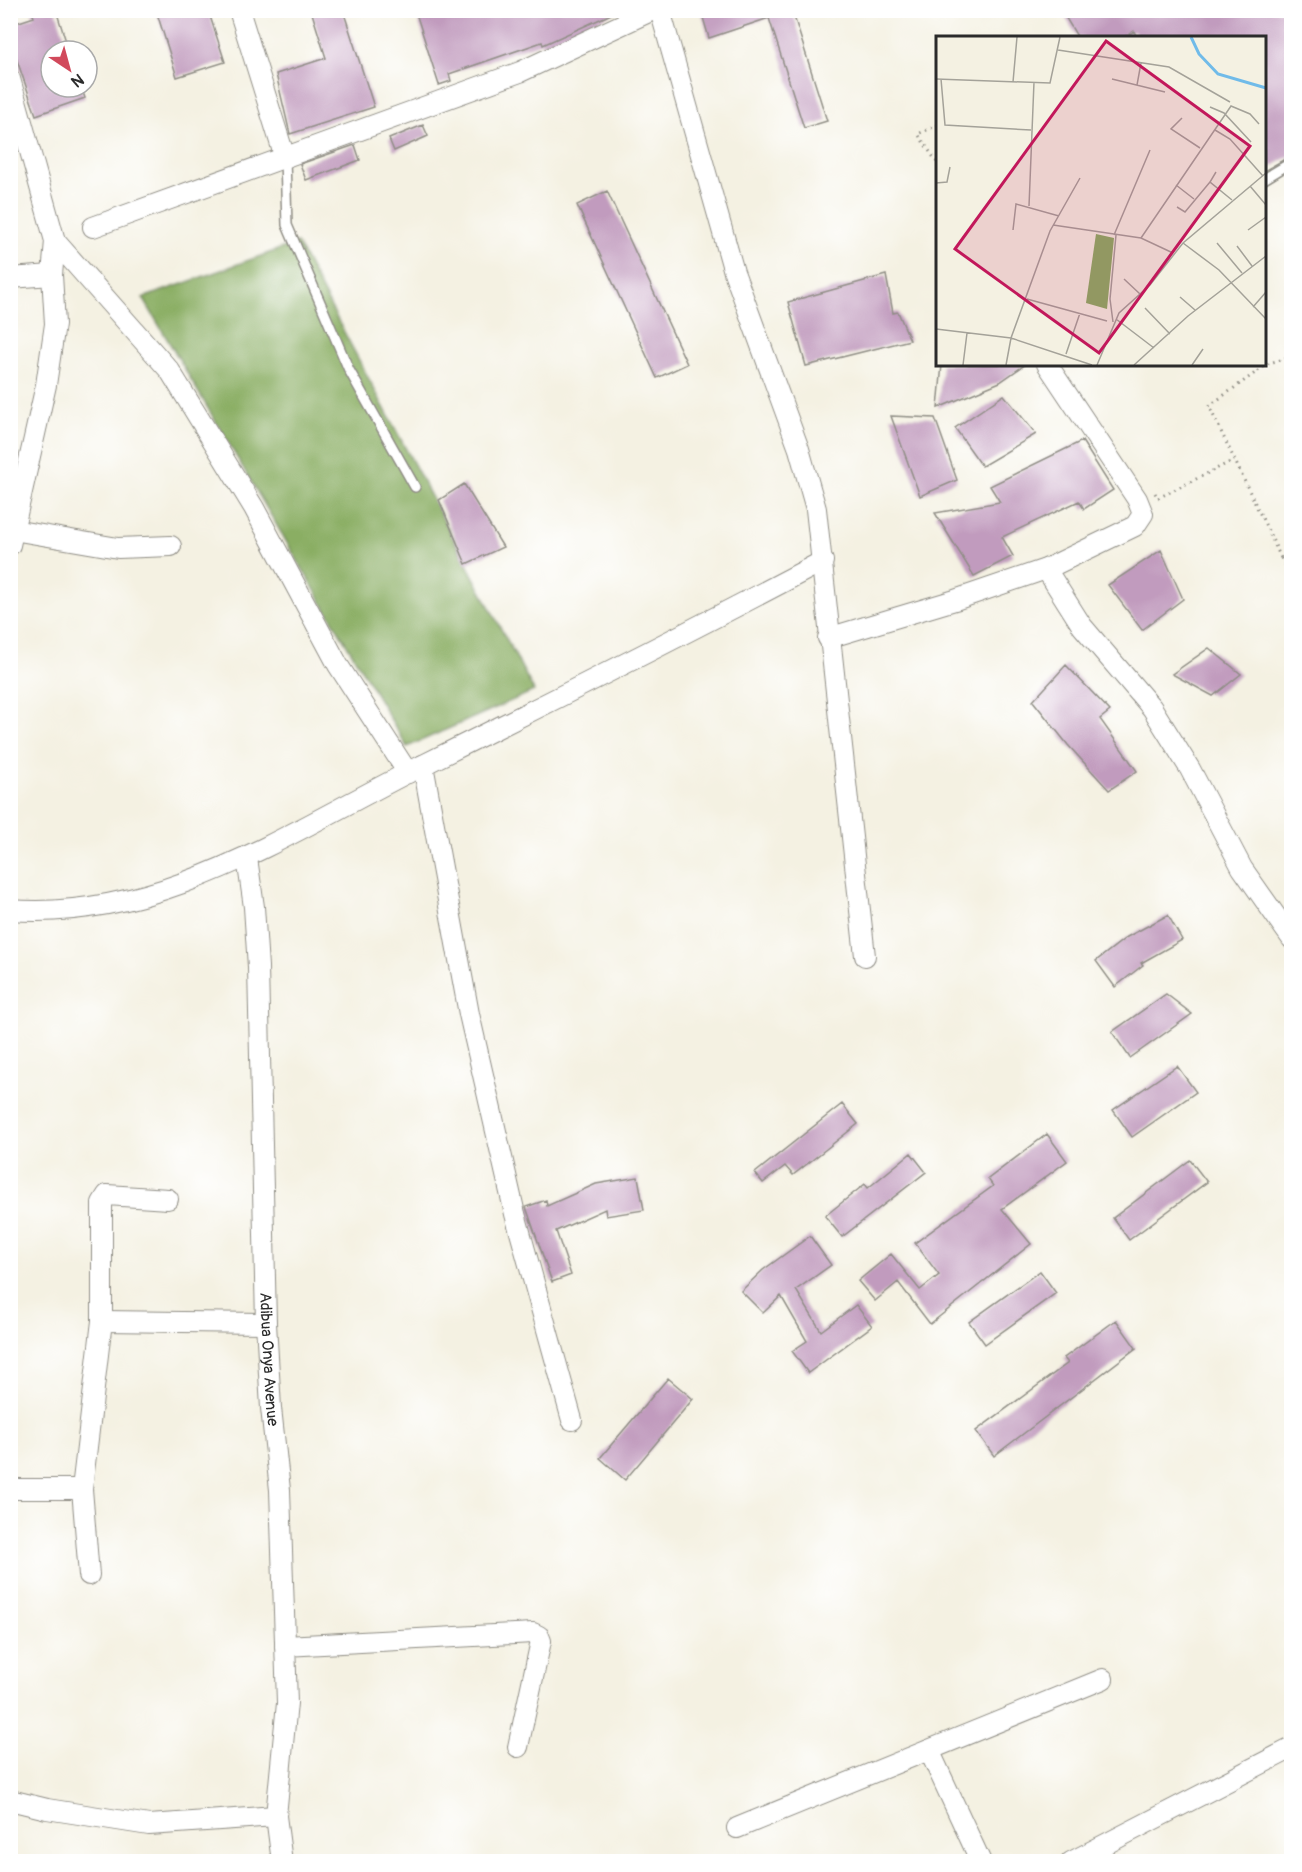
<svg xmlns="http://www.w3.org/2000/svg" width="1302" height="1872" viewBox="0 0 1302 1872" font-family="Pangolin,sans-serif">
  <rect width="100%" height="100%" fill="#fff"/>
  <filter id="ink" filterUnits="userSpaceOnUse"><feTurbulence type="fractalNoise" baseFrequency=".0167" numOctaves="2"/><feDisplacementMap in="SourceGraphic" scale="12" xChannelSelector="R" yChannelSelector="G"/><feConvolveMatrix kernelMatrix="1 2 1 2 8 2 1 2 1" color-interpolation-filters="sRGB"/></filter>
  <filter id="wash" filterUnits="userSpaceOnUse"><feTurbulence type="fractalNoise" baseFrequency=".008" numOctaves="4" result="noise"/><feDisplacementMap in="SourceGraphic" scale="24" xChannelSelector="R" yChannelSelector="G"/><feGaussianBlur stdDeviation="1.35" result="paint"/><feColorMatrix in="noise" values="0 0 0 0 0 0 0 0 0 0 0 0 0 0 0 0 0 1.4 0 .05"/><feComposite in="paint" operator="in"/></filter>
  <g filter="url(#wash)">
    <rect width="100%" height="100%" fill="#f4f1e2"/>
    <path fill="#8aae63" stroke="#5a6c47" stroke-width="1.5" d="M 297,243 L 534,691 L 407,747 L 143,298 Z"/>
    <g id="blocks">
      <path fill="#c19bbe" d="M 31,10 L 56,10 L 69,51 L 51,51 L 51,87 L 81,87 L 85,98 L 36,115 L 10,40 L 10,25 L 34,17 Z
        M 156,10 L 208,10 L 225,62 L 177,77 Z
        M 311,10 L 343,10 L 374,107 L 290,134 L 276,74 L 326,58 Z
        M 415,10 L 620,10 L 543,45 L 542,42 L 449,74 L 451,81 L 439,85 Z
        M 714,10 L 792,10 L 827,121 L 804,128 L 769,18 L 709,38 L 702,14 Z
        M 1061,10 L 1283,10 L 1292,19 L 1292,155 L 1264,171 L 1264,38 L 1137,38 L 1134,31 L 1123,38 L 1078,38 Z
        M 423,125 L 428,136 L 394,151 L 389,139 Z
        M 355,145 L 360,160 L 306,180 L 300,164 Z
        M 607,191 L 687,364 L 657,378 L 577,205 Z
        M 886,275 L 893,313 L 898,312 L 910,340 L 806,366 L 788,302 Z
        M 942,364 L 1026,364 L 1000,382 L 938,408 Z
        M 1004,395 L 1036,434 L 982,466 L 955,428 Z
        M 891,416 L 935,418 L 957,480 L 920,496 Z
        M 1082,441 L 1113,490 L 1084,509 L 1079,501 L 1002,537 L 1013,556 L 974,576 L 935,513 L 1000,502 L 990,486 Z
        M 464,484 L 503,547 L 466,564 L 439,500 Z
        M 1161,550 L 1183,599 L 1142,630 L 1108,585 Z
        M 1209,648 L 1241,674 L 1213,696 L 1172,674 Z
        M 1066,665 L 1110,711 L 1100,719 L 1137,771 L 1109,790 L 1068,745 L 1033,701 Z
        M 1168,915 L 1182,940 L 1141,963 L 1143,965 L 1115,987 L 1096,961 L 1127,937 Z
        M 1166,994 L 1192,1014 L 1130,1058 L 1112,1032 Z
        M 1177,1066 L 1196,1092 L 1132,1137 L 1113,1110 Z
        M 842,1104 L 858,1124 L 793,1175 L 785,1166 L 763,1183 L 755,1173 Z
        M 1047,1134 L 1067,1161 L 1002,1209 L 1031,1244 L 930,1324 L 898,1282 L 875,1301 L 858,1281 L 891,1254 L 920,1290 L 939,1275 L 915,1243 L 993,1186 L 988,1179 Z
        M 911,1153 L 926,1172 L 842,1237 L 825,1216 L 865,1184 L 868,1188 Z
        M 1190,1160 L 1207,1182 L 1129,1240 L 1113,1218 Z
        M 638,1177 L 644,1210 L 606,1216 L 605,1209 L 556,1231 L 571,1275 L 552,1282 L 526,1207 L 546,1200 L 547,1206 L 596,1184 Z
        M 810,1236 L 831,1265 L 796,1290 L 821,1331 L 856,1305 L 872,1326 L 808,1373 L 792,1351 L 807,1341 L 781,1296 L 763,1313 L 741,1291 L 763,1270 Z
        M 1040,1271 L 1056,1293 L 985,1344 L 969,1322 Z
        M 1116,1320 L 1136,1348 L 994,1456 L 976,1431 L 1068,1363 L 1064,1358 Z
        M 668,1378 L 693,1399 L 625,1480 L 600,1458 Z"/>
    </g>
  </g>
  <g filter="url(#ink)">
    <use href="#blocks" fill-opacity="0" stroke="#908e86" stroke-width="1.5"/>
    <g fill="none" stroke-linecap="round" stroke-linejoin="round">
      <g stroke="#908e86" stroke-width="12">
        <path id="lane" d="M 1290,10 L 1292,12
          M 285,158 L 287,225 L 349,370 L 415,487
          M 1264,179 L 1292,162"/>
      </g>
      <g stroke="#908e86" stroke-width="22">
        <g id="street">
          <path d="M 239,10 L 285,158"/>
          <path d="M 660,10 L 734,272 L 799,449 L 816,509 L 865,956"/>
          <path d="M 10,79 L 55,241 L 52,275 L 55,324 L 46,385 L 10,545"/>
          <path d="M 93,227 L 520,72 L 653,10"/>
          <path d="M 55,241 L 170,371 L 254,508 L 338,665 L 408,773"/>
          <path d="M 10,278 L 52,275"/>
          <path d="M 13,530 L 118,548 L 171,546"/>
          <path d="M 1046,569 L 1082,626 L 1152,708 L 1190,769 L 1242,868 L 1292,939"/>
          <path d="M 828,638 L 955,600 L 1046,569 L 1135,526 L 1143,514 L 1137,499 L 1047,364"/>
          <path d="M 423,765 L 469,1014 L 515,1214 L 572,1420"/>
          <path id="s1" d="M 247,858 L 254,907 L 258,967 L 266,1323 L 271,1408 L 280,1490 L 287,1703 L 276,1816 L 282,1862"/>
          <path d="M 10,910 C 163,922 293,829 423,765 C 558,698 691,631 823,561"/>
          <path d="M 102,1321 L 266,1323"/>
          <path d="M 10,1489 L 82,1489 L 89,1575"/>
          <path d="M 82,1489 L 102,1321 L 102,1203 L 107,1195 L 168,1199"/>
          <path d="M 285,1646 L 533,1633 L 539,1636 L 541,1641 L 518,1747"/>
          <path d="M 929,1750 L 981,1862"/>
          <path d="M 10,1800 L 47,1809 L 149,1825 L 276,1816"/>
          <path d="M 737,1828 L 1103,1679"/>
          <path d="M 1071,1862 L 1292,1748"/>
        </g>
      </g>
      <path stroke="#908e86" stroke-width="3" stroke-dasharray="1.5 4.5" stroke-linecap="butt" d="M 938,125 L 918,134 L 938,164
        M 1292,357 L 1269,363 L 1209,406 L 1281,558 L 1292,552
        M 1155,493 L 1158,498 L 1234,460
        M 1281,558 L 1292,577"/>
      <use href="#lane" stroke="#fff" stroke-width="9"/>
      <use href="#street" stroke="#fff" stroke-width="20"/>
    </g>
  </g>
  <g text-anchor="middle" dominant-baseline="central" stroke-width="4.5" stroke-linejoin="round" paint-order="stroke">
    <g font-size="16" fill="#2b2b2b" stroke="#fff">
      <text stroke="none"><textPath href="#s1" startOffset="502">Adibua Onya Avenue</textPath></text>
    </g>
  </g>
  <g transform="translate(936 36)">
    <rect width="330" height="330" fill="#f4f1e2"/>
    <path d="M 160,198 L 178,202 L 171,273 L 150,267 Z" fill="#8aae63"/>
    <path fill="none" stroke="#70bbe9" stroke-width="3" d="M 255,1 L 263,18 L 282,38 L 330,52"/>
    <path fill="none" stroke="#a4a299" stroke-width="1.5" d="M 122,14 L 233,31 L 294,66M 0,43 L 114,47 L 124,1M 5,43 L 9,89 L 95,94M 176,43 L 229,56M 77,46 L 81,1M 201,49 L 205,27M 274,71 L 288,77 L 315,106M 246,82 L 235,93 L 264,112M 279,94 L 294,103 L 327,140M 280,136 L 274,146 L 296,164M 0,147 L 11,146 L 14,131M 240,149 L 258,163M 314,150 L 330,169M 93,170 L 98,46M 241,171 L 249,176 L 274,146M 117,189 L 205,202 L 237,217M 77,194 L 80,168 L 123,180M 312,194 L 330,181M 178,199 L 214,114M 205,202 L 295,70 L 314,78 L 323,88M 247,207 L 283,234 L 330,283M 281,207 L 306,237M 301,210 L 316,230M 188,243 L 204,258M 244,261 L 259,274M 91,263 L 171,285M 317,271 L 330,256M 209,272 L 234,298M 180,283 L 218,312M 177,286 L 174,263 L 180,199M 0,293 L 75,302 L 156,329M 130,318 L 144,277M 27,329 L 31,297M 70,329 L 75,302 L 114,195 L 144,142M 161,329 L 183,277 L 214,249 L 247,207 L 330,137M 198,329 L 252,280 L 330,220M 256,329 L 267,313"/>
    <path fill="#c2185b" fill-opacity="0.15" stroke="#c2185b" stroke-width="3" d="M 170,5 L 314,110 L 163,317 L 19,213 Z"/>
    <rect width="330" height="330" fill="none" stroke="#2b2b2b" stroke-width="3"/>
  </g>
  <rect width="1302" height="1872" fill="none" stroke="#fff" stroke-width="36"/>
  <g transform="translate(69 69) rotate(144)"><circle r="28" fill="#ffffff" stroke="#aaaaaa" stroke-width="1.5"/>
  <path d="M0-4.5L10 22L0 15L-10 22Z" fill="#d1495b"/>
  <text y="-9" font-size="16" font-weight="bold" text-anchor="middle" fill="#2b2b2b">N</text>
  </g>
</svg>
